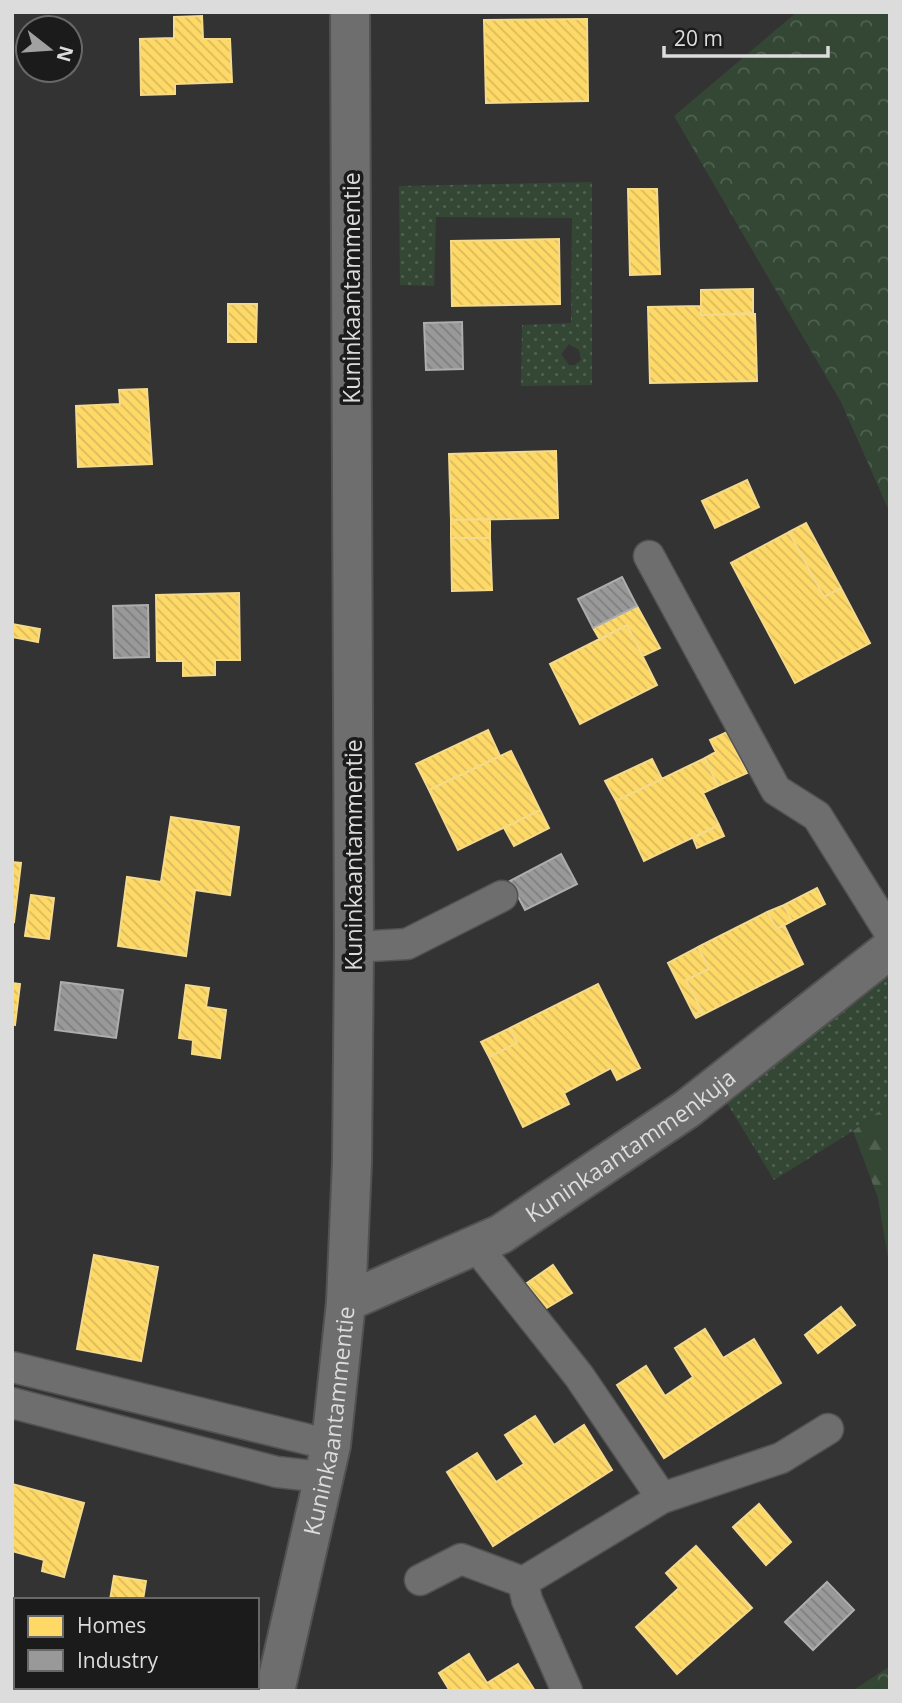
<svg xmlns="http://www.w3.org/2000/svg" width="902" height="1703" viewBox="0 0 902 1703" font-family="'Open Sans',sans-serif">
  <defs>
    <pattern id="grass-dots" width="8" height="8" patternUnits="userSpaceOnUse" patternTransform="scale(1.75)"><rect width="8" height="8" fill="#334734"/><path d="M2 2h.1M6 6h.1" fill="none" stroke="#506151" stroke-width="1.8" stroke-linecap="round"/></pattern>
    <pattern id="forest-firs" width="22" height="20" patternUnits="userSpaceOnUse" patternTransform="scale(1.75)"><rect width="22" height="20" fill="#334734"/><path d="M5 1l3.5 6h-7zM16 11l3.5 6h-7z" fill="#506151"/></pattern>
    <pattern id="park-crowns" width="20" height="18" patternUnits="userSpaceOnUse" patternTransform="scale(1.75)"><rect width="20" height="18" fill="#334734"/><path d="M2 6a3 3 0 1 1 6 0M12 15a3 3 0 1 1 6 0" fill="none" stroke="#506151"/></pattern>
    <pattern id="homes-back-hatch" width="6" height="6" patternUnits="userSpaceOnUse" patternTransform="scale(1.75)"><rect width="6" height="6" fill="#ffd966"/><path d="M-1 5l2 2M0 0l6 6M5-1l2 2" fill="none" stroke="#d9bb5f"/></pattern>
    <pattern id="industry-back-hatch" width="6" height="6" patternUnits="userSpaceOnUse" patternTransform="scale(1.75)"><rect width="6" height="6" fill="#999"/><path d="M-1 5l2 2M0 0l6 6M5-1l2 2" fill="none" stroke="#7f7f7f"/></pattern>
  </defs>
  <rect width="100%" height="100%" fill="#343334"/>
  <path fill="url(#grass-dots)" fill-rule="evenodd" d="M 592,182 L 592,385 L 521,386 L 522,325 L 571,323 L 572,218 L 436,217 L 434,286 L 400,285 L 399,186 ZM 569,344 L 579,350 L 581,360 L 575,365 L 569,365 L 561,354 Z
    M 890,975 L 890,1103 L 853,1131 L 774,1180 L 727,1103 Z
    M 67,1687 L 172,1687 L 171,1691 L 85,1691 Z"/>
  <path fill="url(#forest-firs)" d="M 890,1103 L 890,1270 L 878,1198 L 853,1131 Z"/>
  <path fill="url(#park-crowns)" d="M 797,12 L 890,12 L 890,513 L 841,402 L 674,116 Z
    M 890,1666 L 890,1691 L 852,1691 Z"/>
  <path fill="url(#homes-back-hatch)" stroke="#f5da8a" stroke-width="2" d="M 202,16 L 203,39 L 230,39 L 232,82 L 175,84 L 175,94 L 141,95 L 140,39 L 174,38 L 174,17 Z
    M 587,19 L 588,101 L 486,103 L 484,20 Z
    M 628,189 L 657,189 L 660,274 L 630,275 Z
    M 559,239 L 560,304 L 452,306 L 451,241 Z
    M 753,289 L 753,313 L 701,315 L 701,290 Z
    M 228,304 L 257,304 L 256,342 L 228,342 Z
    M 701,306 L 701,315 L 755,314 L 757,381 L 650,383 L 648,307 Z
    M 147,389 L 152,464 L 78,467 L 76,406 L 120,404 L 119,390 Z
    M 556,451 L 558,518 L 451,520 L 449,454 Z
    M 747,480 L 759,507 L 715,528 L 702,501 Z
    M 490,519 L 490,538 L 451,538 L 451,520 Z
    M 806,523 L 841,588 L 824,597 L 789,532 Z
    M 789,532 L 824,597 L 841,588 L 870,643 L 795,683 L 731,563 Z
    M 451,538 L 490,538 L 492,590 L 452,591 Z
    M 239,593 L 240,660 L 215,660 L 215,675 L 183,676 L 183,661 L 157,661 L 156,595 Z
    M 637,606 L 660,648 L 643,656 L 627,625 L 600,640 L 593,628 Z
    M 12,624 L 40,629 L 38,642 L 12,637 Z
    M 627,625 L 657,685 L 580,724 L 550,664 Z
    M 488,730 L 500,756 L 429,790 L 416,764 Z
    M 727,732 L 747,773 L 718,786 L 705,758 L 716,752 L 710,740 Z
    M 511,751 L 540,810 L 458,850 L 429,790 Z
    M 705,758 L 718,786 L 703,793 L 719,825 L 644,861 L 616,801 Z
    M 652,759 L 662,779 L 616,801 L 605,781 Z
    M 540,810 L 549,828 L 514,846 L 504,828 Z
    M 171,817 L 239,827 L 230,895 L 195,890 L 186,956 L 118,946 L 127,877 L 161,882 Z
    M 719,825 L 724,836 L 697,848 L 693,838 Z
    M 12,862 L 21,863 L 14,922 L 12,921 Z
    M 817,888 L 825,904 L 792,921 L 784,905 Z
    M 31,895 L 54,898 L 49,939 L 25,936 Z
    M 784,905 L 792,921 L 777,929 L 767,912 Z
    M 767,912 L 777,929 L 784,925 L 803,964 L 696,1018 L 694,1015 L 702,1011 L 686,980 L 709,969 L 698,947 Z
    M 698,947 L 709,969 L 686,980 L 702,1011 L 694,1015 L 668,963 Z
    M 12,983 L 20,984 L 15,1025 L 12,1024 Z
    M 598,984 L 640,1068 L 617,1080 L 611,1068 L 564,1093 L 569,1104 L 523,1127 L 489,1057 L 517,1043 L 510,1028 Z
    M 186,985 L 209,988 L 206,1007 L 226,1010 L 220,1058 L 192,1054 L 193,1040 L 179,1038 Z
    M 510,1028 L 517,1043 L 489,1057 L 481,1042 Z
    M 94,1255 L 158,1267 L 141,1361 L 77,1349 Z
    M 553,1265 L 572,1293 L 545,1309 L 527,1283 Z
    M 841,1307 L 855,1325 L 818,1353 L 805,1335 Z
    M 705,1329 L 723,1358 L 754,1339 L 781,1383 L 664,1458 L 617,1385 L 646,1366 L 665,1396 L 693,1377 L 675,1348 Z
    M 535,1416 L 554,1445 L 584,1425 L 612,1470 L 493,1546 L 447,1472 L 477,1453 L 496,1482 L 524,1464 L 505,1435 Z
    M 12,1484 L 84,1503 L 64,1577 L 42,1571 L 44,1560 L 12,1551 Z
    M 759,1504 L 791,1542 L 766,1565 L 733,1527 Z
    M 696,1546 L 752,1608 L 677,1674 L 636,1627 L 679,1588 L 666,1573 Z
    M 114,1576 L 146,1581 L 143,1600 L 110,1600 Z
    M 469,1654 L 487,1683 L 518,1664 L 535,1691 L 450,1691 L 439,1673 Z"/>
  <path fill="url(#industry-back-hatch)" stroke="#adadad" stroke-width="2" d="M 462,322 L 463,369 L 426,370 L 424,323 Z
    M 622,577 L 637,606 L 593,628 L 578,599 Z
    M 148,605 L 149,657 L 114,658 L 113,606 Z
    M 561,854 L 577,884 L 525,910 L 510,881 Z
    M 61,982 L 123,990 L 116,1038 L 55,1030 Z
    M 827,1582 L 854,1610 L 813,1650 L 785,1622 Z"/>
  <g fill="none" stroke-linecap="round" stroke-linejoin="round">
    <g stroke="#525252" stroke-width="33">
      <path id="lane" d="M 649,556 L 776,790 L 817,816 L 890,933
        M 354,947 L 407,944 L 502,896
        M 475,1245 L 579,1376 L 662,1498 L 523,1582 L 527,1600 L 567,1691
        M 12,1367 L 331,1445
        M 12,1403 L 277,1472 L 323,1477
        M 662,1498 L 781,1458 L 828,1429
        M 420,1580 L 461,1559 L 523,1582"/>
    </g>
    <g stroke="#525252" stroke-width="42">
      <g id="street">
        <path id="s1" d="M 346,1302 L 501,1234 L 687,1109 L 890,949"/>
      </g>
    </g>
    <g stroke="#525252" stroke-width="42">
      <g id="secondary">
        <path id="s2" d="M 275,1691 L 331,1445 L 346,1302 L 352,1162 L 354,947 L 350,12"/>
      </g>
    </g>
    <use href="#lane" stroke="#6e6e6e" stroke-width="30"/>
    <use href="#street" stroke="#6e6e6e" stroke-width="38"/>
    <use href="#secondary" stroke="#6e6e6e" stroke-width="38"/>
  </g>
  <g text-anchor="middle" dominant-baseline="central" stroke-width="7" stroke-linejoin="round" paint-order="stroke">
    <g font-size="23" fill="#dddcdd" stroke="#1b1b1b">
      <text transform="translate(351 288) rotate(-90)">Kuninkaantammentie</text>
      <text transform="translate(353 855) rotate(-90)">Kuninkaantammentie</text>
      <text stroke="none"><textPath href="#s1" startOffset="326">Kuninkaantammenkuja</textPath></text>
      <text stroke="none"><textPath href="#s2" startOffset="276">Kuninkaantammentie</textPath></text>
    </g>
  </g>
  <rect width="902" height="1703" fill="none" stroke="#dddcdd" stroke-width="28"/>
  <rect x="14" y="1598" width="245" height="91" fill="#1b1b1b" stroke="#696869" stroke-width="2"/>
  <rect x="28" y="1616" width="35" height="21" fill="#ffd966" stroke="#696869" stroke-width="2"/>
  <text x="77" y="1633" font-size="21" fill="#dddcdd">Homes</text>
  <rect x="28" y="1650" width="35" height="21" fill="#999999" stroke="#696869" stroke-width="2"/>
  <text x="77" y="1668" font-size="21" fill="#dddcdd">Industry</text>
  <g transform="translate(49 49) rotate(107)"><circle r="33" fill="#1b1b1b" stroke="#696869" stroke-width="2"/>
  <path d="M0-5L12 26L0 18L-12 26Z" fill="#a2a1a2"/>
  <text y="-10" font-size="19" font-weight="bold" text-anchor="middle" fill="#dddcdd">N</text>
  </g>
  <path d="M664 46v10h164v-10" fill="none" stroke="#dddcdd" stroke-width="3.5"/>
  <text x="674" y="46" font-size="21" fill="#dddcdd" stroke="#1b1b1b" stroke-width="5" paint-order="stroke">20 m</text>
</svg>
